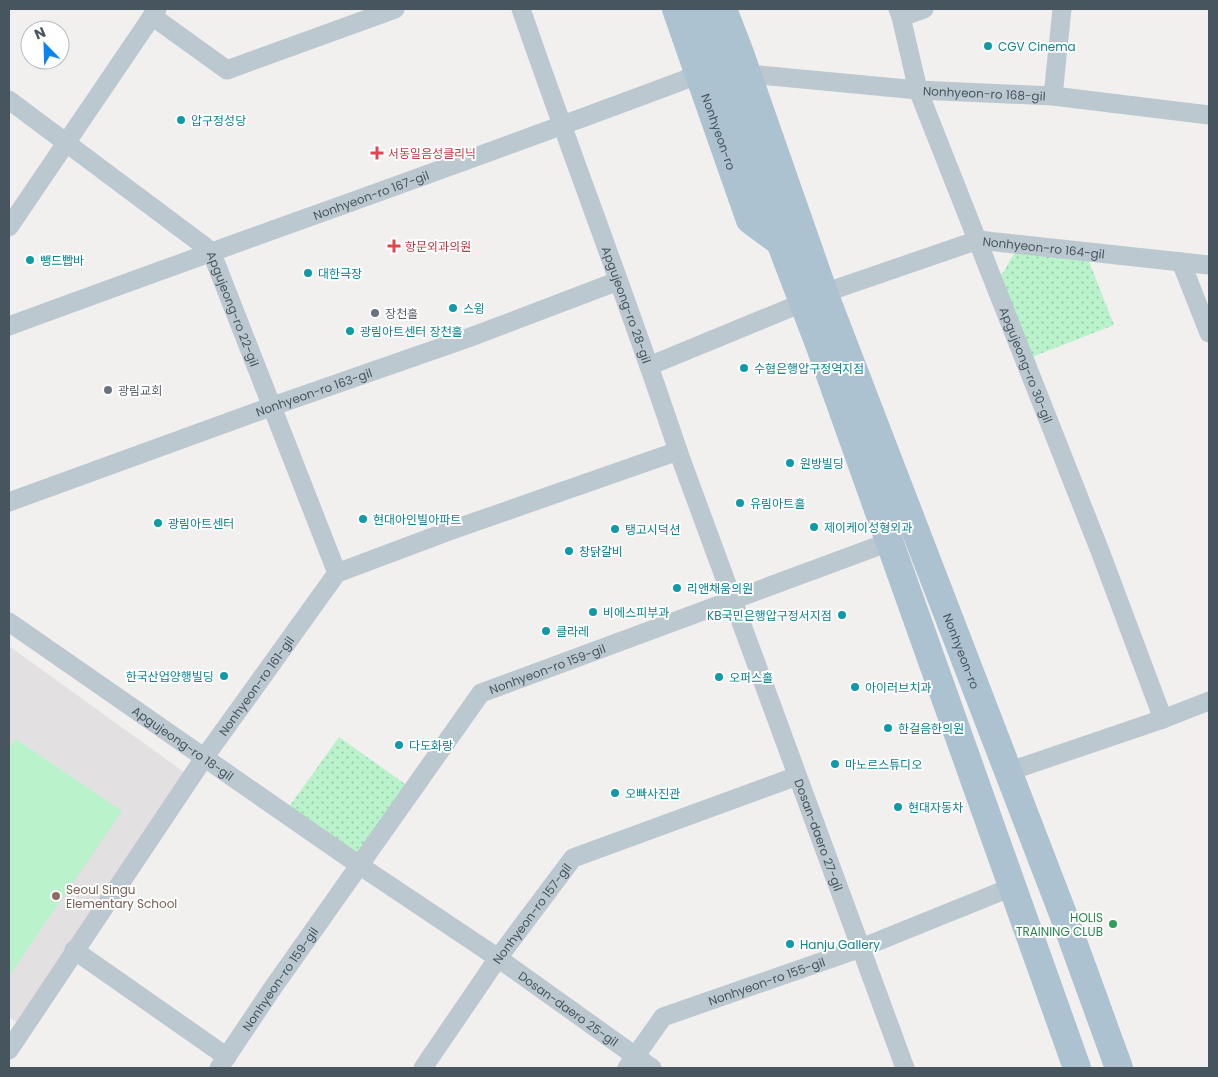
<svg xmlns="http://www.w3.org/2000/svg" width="1218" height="1077" viewBox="0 0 1218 1077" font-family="Poppins,'Noto Sans KR',sans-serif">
  <defs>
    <pattern id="park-dots" width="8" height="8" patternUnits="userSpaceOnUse" patternTransform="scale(1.25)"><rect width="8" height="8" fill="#baf2cb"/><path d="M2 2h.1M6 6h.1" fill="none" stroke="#99c7a8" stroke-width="1.8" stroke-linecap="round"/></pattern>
  </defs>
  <rect width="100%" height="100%" fill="#f2efef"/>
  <path fill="#e3e0e1" d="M 9,646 L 188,775 L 16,1022 L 9,1017 Z"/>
  <path fill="url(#park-dots)" d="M 1016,250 L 1088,259 L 1114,325 L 1032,357 L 1000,278 Z
    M 339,737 L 408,786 L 354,860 L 286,811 Z"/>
  <path fill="#baf2cb" d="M 16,739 L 122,811 L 9,976 L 9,748 Z"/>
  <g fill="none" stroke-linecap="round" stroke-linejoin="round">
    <g stroke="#bcc8cf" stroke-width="19">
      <path id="s1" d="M 521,9 C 572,157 629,303 678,451 L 905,1068"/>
      <path id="s2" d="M 898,9 L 901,17 L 918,90 L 1100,551 L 1163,719"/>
      <path d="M 152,16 L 227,70 L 395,9"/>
      <path d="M 901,17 L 924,9"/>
      <path id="s3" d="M 760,75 L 918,90 L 1053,96 L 1209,115"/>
      <path d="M 1053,96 L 1062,9"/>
      <path id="s4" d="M 9,100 L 211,251 L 337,573"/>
      <path d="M 9,227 L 157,9"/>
      <path d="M 1181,262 L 1209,333"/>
      <path id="s5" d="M 824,293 L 978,240 L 1209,265"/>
      <path id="s6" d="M 9,326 C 239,241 470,161 700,74"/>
      <path d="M 649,366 L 802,303"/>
      <path id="s7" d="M 9,502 L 273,406 L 468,338 L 618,281"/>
      <path id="s8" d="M 9,622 L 359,865 L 498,958 L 652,1068"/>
      <path d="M 1007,772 L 1163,719 L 1209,701"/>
      <path d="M 74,950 L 227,1057"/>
      <path id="s9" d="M 9,1050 L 204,758 L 337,573 L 449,531 L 678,451"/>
      <path id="s10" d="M 219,1068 L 272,989 L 481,693 L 889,542"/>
      <path id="s11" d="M 423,1068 L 498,958 L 573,858 L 797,776"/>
      <path id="s12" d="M 627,1068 L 663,1017 L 861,948 L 1012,887"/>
    </g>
    <g stroke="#adc2d0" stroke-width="28">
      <path id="s13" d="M 676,9 L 750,220 L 780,242"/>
      <path d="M 699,9 L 721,65 L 780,242 L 819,344 L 1077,1068"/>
      <path id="s14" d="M 723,9 L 740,53 L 824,293 L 1063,914 L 1119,1068"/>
    </g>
  </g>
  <g fill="#0f9aa8" stroke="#fff" stroke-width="2">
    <circle cx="988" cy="46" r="5"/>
    <circle cx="181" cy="120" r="5"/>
    <circle cx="30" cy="260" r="5"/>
    <circle cx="308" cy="273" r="5"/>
    <circle cx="453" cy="308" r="5"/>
    <circle cx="350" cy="331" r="5"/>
    <circle cx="744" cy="368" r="5"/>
    <circle cx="790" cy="463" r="5"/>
    <circle cx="740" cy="503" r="5"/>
    <circle cx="363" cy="519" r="5"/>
    <circle cx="158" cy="523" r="5"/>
    <circle cx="814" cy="527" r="5"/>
    <circle cx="615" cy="529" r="5"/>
    <circle cx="569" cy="551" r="5"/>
    <circle cx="677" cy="588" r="5"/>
    <circle cx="593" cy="612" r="5"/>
    <circle cx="842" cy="615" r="5"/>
    <circle cx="546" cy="631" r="5"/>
    <circle cx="224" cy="676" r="5"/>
    <circle cx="719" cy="677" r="5"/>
    <circle cx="855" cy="687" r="5"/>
    <circle cx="888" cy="728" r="5"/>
    <circle cx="399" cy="745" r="5"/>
    <circle cx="835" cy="764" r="5"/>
    <circle cx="615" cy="793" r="5"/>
    <circle cx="898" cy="807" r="5"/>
    <circle cx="790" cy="944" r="5"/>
  </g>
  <g fill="#e0444e" stroke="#fff" stroke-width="2">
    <path d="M374.5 145.5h5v5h5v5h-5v5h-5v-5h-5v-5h5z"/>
    <path d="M391.5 238.5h5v5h5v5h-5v5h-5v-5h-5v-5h5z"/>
  </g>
  <g fill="#6b7280" stroke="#fff" stroke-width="2">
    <circle cx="375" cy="313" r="5"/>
    <circle cx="108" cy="390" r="5"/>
  </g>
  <circle fill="#8d6e63" stroke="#fff" stroke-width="2" cx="56" cy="896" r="5"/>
  <circle fill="#2e9e5b" stroke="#fff" stroke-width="2" cx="1113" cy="924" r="5"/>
  <g text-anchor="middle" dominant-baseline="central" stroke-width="4" stroke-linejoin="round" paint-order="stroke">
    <g font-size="12" fill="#0d838f" stroke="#fff" text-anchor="start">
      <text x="998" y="46">CGV Cinema</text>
      <text x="191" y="120">압구정성당</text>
      <text x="40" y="260">뺑드빱바</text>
      <text x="318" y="273">대한극장</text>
      <text x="463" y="308">스윙</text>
      <text x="360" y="331">광림아트센터 장천홀</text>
      <text x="754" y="368">수협은행압구정역지점</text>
      <text x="800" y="463">원방빌딩</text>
      <text x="750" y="503">유림아트홀</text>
      <text x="373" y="519">현대아인빌아파트</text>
      <text x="168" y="523">광림아트센터</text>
      <text x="824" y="527">제이케이성형외과</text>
      <text x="625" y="529">탱고시덕션</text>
      <text x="579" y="551">창닭갈비</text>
      <text x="687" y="588">리앤채움의원</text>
      <text x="603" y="612">비에스피부과</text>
      <text x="832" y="615" text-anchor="end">KB국민은행압구정서지점</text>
      <text x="556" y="631">클라레</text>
      <text x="214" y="676" text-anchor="end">한국산업양행빌딩</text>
      <text x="729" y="677">오퍼스홀</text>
      <text x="865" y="687">아이러브치과</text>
      <text x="898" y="728">한걸음한의원</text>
      <text x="409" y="745">다도화랑</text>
      <text x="845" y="764">마노르스튜디오</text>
      <text x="625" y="793">오빠사진관</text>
      <text x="908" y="807">현대자동차</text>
      <text x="800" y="944">Hanju Gallery</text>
    </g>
    <g font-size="12" fill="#46555e" stroke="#fff">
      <text stroke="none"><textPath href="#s3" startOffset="225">Nonhyeon-ro 168-gil</textPath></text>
      <text stroke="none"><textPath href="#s13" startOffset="130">Nonhyeon-ro</textPath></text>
      <text stroke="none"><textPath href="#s6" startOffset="385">Nonhyeon-ro 167-gil</textPath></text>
      <text stroke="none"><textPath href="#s5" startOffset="229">Nonhyeon-ro 164-gil</textPath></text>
      <text stroke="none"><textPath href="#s1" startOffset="314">Apgujeong-ro 28-gil</textPath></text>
      <text stroke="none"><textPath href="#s4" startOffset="314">Apgujeong-ro 22-gil</textPath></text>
      <text stroke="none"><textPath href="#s2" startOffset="379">Apgujeong-ro 30-gil</textPath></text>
      <text stroke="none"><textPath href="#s7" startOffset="324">Nonhyeon-ro 163-gil</textPath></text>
      <text stroke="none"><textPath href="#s14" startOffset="685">Nonhyeon-ro</textPath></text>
      <text stroke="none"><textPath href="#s10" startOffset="528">Nonhyeon-ro 159-gil</textPath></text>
      <text stroke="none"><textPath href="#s9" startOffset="440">Nonhyeon-ro 161-gil</textPath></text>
      <text stroke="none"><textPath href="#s8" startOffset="212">Apgujeong-ro 18-gil</textPath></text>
      <text stroke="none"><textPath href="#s1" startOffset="878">Dosan-daero 27-gil</textPath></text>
      <text stroke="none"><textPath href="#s11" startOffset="189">Nonhyeon-ro 157-gil</textPath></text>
      <text stroke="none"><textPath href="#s10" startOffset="108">Nonhyeon-ro 159-gil</textPath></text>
      <text stroke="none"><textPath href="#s12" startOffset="172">Nonhyeon-ro 155-gil</textPath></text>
      <text stroke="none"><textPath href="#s8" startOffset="680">Dosan-daero 25-gil</textPath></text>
    </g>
    <g font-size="12" fill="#be3a42" stroke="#fff" text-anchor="start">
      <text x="388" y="153">서동일음성클리닉</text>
      <text x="405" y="246">항문외과의원</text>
    </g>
    <g font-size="12" fill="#5b616d" stroke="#fff" text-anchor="start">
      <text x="385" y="313">장천홀</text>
      <text x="118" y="390">광림교회</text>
    </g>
    <g font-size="12" fill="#785e54" stroke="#fff" text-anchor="start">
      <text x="66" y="889">Seoul Singu<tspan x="66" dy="14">Elementary School</tspan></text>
    </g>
    <g font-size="12" fill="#27864d" stroke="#fff" text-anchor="end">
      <text x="1103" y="917">HOLIS<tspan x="1103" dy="14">TRAINING CLUB</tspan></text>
    </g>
  </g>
  <rect width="1218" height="1077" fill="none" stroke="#46555e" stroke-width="20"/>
  <g transform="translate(45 45) rotate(337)"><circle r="24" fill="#ffffff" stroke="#b5bbbf"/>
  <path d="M0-4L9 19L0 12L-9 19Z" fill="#0c85ee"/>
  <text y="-8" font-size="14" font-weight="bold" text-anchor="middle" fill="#46555e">N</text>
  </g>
</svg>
